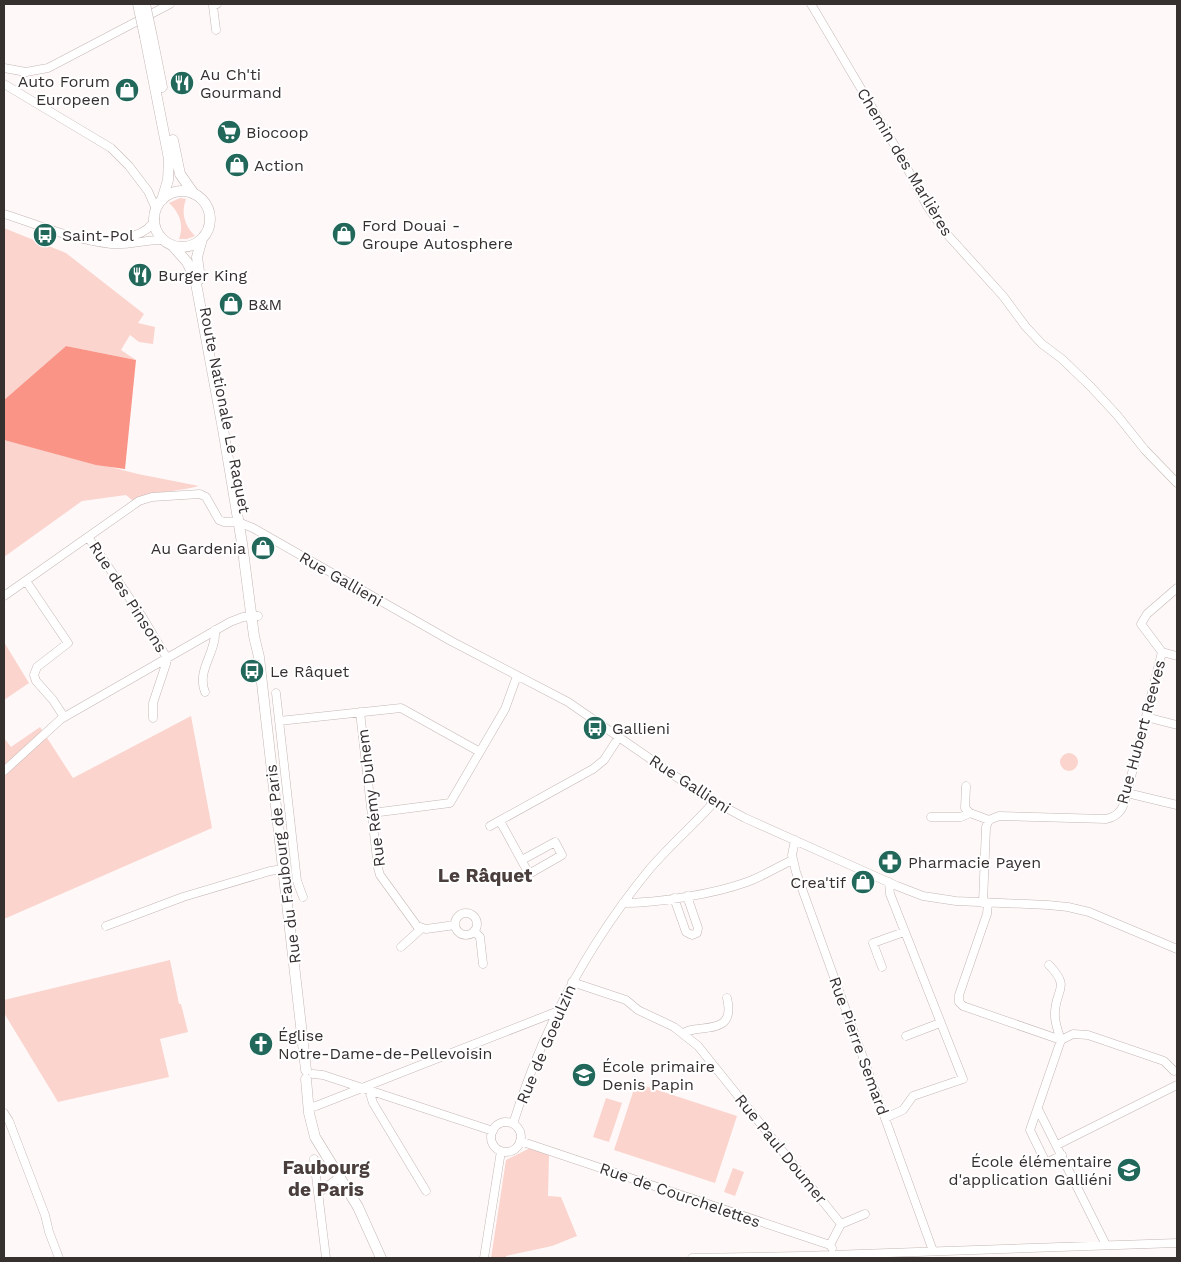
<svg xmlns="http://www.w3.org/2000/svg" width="1181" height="1262" viewBox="0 0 1181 1262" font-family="'Work Sans',sans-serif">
  <rect width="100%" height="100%" fill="#fef9f8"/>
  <path fill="#fbd4ce" d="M 180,198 L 186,199 C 181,213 184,225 195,236 L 187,239 L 179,239 C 184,225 180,213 169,203 Z
    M 4,228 L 66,253 L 144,314 L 138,323 L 155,327 L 153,344 L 139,342 L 130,335 L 121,350 L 136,360 L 66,346 L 4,400 Z
    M 4,440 L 138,474 L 199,486 C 177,492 153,491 133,501 L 126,495 L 82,501 L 4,557 Z
    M 4,642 L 29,683 L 4,700 Z
    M 191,716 L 212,828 L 4,919 L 4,738 L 11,747 L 40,727 L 73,778 Z
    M1060 762a9 9 0 1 1 18 0a9 9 0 1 1-18 0Z
    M 170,960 L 178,999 L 179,1004 L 181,1004 L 188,1032 L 160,1039 L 169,1077 L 58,1102 L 4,1013 L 4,1000 Z
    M 636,1083 L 737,1116 L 715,1183 L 614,1150 Z
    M 606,1098 L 622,1103 L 609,1142 L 593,1137 Z
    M 530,1148 L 549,1155 L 548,1196 L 561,1197 L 577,1236 L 552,1246 L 506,1256 L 506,1258 L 491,1258 L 506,1160 Z
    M 733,1168 L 744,1172 L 735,1196 L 724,1192 Z"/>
  <path fill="#f99487" d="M 66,346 L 136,360 L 125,469 L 96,465 L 4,440 L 4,400 Z"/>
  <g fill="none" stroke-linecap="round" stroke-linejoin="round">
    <g stroke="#c4b7b4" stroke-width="9">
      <path id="minor" d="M 811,4 L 899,153 L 927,206 L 945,232 L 1003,296 L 1026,327 L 1042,344 L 1062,359 L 1091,387 L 1117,415 L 1145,450 L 1177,483
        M 216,30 L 213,6 L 217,4
        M 4,68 L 26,72 L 48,68 L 170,4
        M 4,84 L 111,148 L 129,166 L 148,191 L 156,209
        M 4,214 C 39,225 74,240 111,244 C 129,246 146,239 164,240
        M 104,239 C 122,238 146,238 155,219
        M 88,537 L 143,618 L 167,658 L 166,664 L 153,703 L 153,718
        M 26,581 L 68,643 L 37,667 L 34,675 L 36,681 L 53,700 L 64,717
        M 4,596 L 139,501 L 152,497 L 200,494 L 206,497 L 219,520 L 224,522 L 238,522 L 253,528 L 451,641 L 568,702 L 704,796 L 745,818 L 897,886 L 923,896 L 956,901 L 1048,905 L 1068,907 L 1089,912 L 1177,949
        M 1162,652 L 1141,624 L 1147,614 L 1177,588
        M 205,692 C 196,670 217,652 215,630
        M 276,693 L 297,881 L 303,897
        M 360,712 L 378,868 L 380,875 L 417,926 L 426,929 L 455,925
        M 1146,717 L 1177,725
        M 279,721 L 401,708 L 480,752
        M 4,771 L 61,719 L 230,622 L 243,617 L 258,616
        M 966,786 L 965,808 L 970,813
        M 1127,793 L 1177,805
        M 372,813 L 450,803 L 505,709 L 517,676
        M 931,817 L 961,817 L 970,813 L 989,820
        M 500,821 L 529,874 L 562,855 L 555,842 L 522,860
        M 490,826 L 593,769 L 604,760 L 619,737
        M 795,840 L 792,855 L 796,872 L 933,1251
        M 674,898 L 686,932 L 692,935 L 697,933 L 698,928 L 687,896
        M 623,903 C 658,903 714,894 747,882 C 763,876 778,867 792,860
        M 983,903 L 986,827 L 989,820 L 999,816 L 1106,819 C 1121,816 1124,806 1127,793 L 1162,652 L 1177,656
        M 988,903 L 987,914 L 959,995 L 959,1002 L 963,1006 L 1061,1040
        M455 924a11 11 0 1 1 22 0a11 11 0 1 1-22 0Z
        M 106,926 L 183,897 L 270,871 L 283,869
        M 474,931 L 480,937 L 483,964
        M 401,947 L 422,928
        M 1049,965 C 1071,988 1056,988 1055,1012 C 1054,1022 1058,1031 1061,1040 L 1030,1130 L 1046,1163 L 1062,1155
        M 882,967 L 873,943 L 904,932
        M 572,982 L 626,1000 L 638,1010 L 674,1027 L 698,1046 L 841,1224 L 830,1245
        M 683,1034 C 695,1022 737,1039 727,998
        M 906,1036 L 940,1023
        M 1061,1040 L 1073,1034 L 1088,1035 L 1164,1061 L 1174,1071
        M 313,1074 L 323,1075 L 493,1131
        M 369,1090 L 373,1103 L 426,1191
        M 308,1108 L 316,1106 L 556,1012
        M 1038,1109 L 1106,1245
        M 4,1113 L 9,1121 L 45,1215 L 49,1232 L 59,1258
        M 885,1118 L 903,1110 L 913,1096 L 963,1079 L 890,894 L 889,882
        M491 1137a15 15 0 1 1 30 0a15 15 0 1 1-30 0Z
        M 513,1124 C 542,1030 586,947 648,871 C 669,846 693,826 714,802
        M 520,1141 L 830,1245 L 832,1248
        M 1057,1145 L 1177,1085
        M 314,1159 L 326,1258
        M 318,1193 L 340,1177
        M 841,1224 L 865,1214
        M 484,1258 L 501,1151
        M 692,1258 L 802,1256 L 1177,1243"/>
    </g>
    <g stroke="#c4b7b4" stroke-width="11">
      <path id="major" d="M 145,37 L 169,159 L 168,180 L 162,200
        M 152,37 L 162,87
        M 173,140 L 180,174 L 194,194
        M154 219a28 28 0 1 1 56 0a28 28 0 1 1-56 0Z
        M 172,245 L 187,262 L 195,278 L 223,429 L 242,543 L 254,636 L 259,657 L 306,1070
        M 200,279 L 197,257 L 202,239
        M 306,1079 L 309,1113 L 315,1137 L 358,1207 L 381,1258"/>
    </g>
    <use href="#minor" stroke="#fff" stroke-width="8"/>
    <use href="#major" stroke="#fff" stroke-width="10"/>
    <g stroke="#c4b7b4" stroke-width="11" stroke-linecap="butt">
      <path id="major-bridge" d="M 138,4 L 145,37
        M 145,4 L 152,37"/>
    </g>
    <use href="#major-bridge" stroke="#fff" stroke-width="10"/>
  </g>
  <defs>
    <g id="restaurant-disc" transform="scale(1.25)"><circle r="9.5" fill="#21675a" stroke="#fff"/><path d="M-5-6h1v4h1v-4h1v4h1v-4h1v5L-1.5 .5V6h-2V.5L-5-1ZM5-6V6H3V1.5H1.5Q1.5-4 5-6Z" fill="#fff"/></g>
    <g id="shop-disc" transform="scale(1.25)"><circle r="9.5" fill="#21675a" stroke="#fff"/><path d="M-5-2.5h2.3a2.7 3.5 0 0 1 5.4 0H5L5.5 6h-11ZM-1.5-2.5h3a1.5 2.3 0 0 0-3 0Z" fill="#fff"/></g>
    <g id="supermarket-disc" transform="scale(1.25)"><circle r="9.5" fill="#21675a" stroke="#fff"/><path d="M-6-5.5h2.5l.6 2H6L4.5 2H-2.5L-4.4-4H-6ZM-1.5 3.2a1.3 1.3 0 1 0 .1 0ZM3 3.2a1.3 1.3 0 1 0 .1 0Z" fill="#fff"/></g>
    <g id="bus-disc" transform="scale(1.25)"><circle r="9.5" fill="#21675a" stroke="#fff"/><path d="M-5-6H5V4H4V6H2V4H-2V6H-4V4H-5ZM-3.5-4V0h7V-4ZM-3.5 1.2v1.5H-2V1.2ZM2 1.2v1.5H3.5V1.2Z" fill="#fff"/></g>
    <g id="pharmacy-disc" transform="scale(1.25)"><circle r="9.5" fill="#21675a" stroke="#fff"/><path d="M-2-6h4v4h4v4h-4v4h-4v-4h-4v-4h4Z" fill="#fff"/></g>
    <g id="church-disc" transform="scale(1.25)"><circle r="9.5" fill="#21675a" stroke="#fff"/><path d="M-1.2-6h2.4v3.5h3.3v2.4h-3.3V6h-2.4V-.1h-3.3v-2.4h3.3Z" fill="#fff"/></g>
    <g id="school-disc" transform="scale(1.25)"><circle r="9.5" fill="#21675a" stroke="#fff"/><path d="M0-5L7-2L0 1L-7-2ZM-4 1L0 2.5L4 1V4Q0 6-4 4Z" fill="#fff"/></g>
  </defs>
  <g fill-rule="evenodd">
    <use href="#restaurant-disc" x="182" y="83"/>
    <use href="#shop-disc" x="127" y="90"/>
    <use href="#supermarket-disc" x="229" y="132"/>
    <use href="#shop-disc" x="237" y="165"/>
    <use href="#shop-disc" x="344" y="234"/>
    <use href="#bus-disc" x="45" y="235"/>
    <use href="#restaurant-disc" x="140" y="275"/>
    <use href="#shop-disc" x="231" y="304"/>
    <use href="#shop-disc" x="263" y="548"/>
    <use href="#bus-disc" x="252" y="671"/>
    <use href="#bus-disc" x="595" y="728"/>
    <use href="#pharmacy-disc" x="890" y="862"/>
    <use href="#shop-disc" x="863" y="882"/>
    <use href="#church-disc" x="261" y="1044"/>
    <use href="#school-disc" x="584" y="1075"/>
    <use href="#school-disc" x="1129" y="1170"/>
  </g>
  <g text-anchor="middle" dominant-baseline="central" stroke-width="4" stroke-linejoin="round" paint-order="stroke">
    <g font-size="16" fill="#36302f" stroke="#fff" text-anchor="start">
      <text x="200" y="74">Au Ch'ti<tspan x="200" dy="18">Gourmand</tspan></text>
      <text x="110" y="81" text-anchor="end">Auto Forum<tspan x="110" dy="18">Europeen</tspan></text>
      <text x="246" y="132">Biocoop</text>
      <text x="254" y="165">Action</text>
      <text x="362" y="225">Ford Douai -<tspan x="362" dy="18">Groupe Autosphere</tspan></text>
      <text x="62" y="235">Saint-Pol</text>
      <text x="158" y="275">Burger King</text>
      <text x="248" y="304">B&amp;M</text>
      <text x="246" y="548" text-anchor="end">Au Gardenia</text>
      <text x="270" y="671">Le Râquet</text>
      <text x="612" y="728">Gallieni</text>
      <text x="908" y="862">Pharmacie Payen</text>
      <text x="846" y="882" text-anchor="end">Crea'tif</text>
      <text x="278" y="1035">Église<tspan x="278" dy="18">Notre-Dame-de-Pellevoisin</tspan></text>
      <text x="602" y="1066">École primaire<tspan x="602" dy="18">Denis Papin</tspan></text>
      <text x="1112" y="1161" text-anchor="end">École élémentaire<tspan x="1112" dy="18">d'application Galliéni</tspan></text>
    </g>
    <g font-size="16" fill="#36302f" stroke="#fff">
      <text transform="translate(905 162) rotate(59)">Chemin des Marlières</text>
      <text transform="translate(225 410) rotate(79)">Route Nationale Le Raquet</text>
      <text transform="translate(341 579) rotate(30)">Rue Gallieni</text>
      <text transform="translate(128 597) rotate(57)">Rue des Pinsons</text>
      <text transform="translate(1141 732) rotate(-75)">Rue Hubert Reeves</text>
      <text transform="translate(690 784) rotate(33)">Rue Gallieni</text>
      <text transform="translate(371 798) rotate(-97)">Rue Rémy Duhem</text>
      <text transform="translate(283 864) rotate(-97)">Rue du Faubourg de Paris</text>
      <text transform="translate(546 1044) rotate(-67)">Rue de Goeulzin</text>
      <text transform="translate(859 1046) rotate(70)">Rue Pierre Semard</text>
      <text transform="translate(781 1149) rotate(51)">Rue Paul Doumer</text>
      <text transform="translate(680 1195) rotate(19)">Rue de Courchelettes</text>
    </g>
    <g font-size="19" font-weight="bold" fill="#4a3f3d" stroke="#fff">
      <text x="485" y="875">Le Râquet</text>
      <text x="326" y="1167">Faubourg<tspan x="326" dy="22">de Paris</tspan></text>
    </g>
  </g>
  <rect width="1181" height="1262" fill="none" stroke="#36302f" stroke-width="10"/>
</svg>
